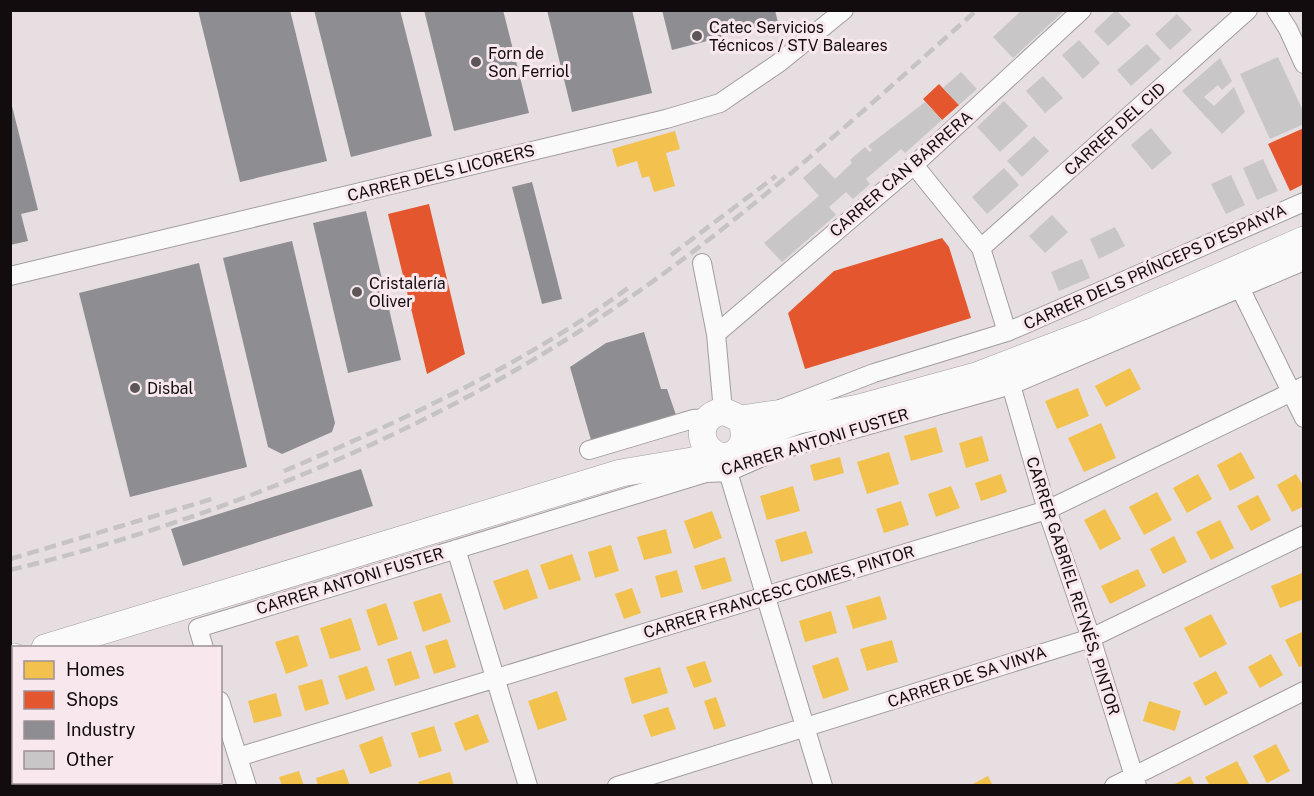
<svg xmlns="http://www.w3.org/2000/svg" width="1314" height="796" viewBox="0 0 1314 796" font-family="'Public Sans',sans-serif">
  <rect width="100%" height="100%" fill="#e6dee1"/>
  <path fill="#f2c14e" d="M 675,131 L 680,149 L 666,153 L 675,186 L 654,192 L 649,176 L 642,178 L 637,161 L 617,167 L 612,149 Z
    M 1130,368 L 1141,389 L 1106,407 L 1095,386 Z
    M 1078,388 L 1089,416 L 1057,429 L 1045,401 Z
    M 1101,423 L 1116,458 L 1084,472 L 1068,438 Z
    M 936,427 L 943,452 L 911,461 L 904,436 Z
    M 982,436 L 989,461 L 966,468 L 959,443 Z
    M 889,452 L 899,484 L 867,494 L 857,462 Z
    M 1241,452 L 1255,478 L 1230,491 L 1217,465 Z
    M 840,457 L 844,473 L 814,481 L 810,465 Z
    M 1001,474 L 1007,492 L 981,501 L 975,483 Z
    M 1198,474 L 1212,499 L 1187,513 L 1173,488 Z
    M 1296,474 L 1304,487 L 1304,506 L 1292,512 L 1277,485 Z
    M 793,486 L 800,511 L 767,520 L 760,496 Z
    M 951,486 L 960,508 L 936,517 L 928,494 Z
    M 1157,492 L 1172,520 L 1144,535 L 1129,507 Z
    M 1258,495 L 1271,520 L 1251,531 L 1237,506 Z
    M 901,501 L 909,525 L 884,533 L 876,509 Z
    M 1105,509 L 1121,539 L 1100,550 L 1084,520 Z
    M 712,511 L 722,538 L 694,549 L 684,521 Z
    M 1220,520 L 1234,548 L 1211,560 L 1196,532 Z
    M 666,529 L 672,553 L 644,560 L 637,537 Z
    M 806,531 L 813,553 L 781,562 L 775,540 Z
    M 1174,536 L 1187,562 L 1163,574 L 1150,549 Z
    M 611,545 L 619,571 L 595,578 L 588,552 Z
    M 572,554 L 581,580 L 549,590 L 540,565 Z
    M 725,557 L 732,581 L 702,590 L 694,566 Z
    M 528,569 L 538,598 L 504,610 L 493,581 Z
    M 1138,569 L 1146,586 L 1110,604 L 1101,586 Z
    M 677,570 L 683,592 L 661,598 L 655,576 Z
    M 1302,573 L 1304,599 L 1280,608 L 1271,586 Z
    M 632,588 L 641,613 L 624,619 L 615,594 Z
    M 441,593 L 451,622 L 423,632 L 413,602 Z
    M 880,596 L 887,619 L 853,629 L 846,606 Z
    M 386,603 L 398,639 L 378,646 L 366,610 Z
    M 831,611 L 837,633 L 805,642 L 799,621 Z
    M 1211,614 L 1227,644 L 1200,658 L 1184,628 Z
    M 351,618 L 361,650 L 330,659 L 320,628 Z
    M 1304,631 L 1304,665 L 1299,667 L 1285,640 Z
    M 298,635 L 308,666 L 286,674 L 275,642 Z
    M 447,639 L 456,667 L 434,674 L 425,646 Z
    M 892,640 L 898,662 L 867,671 L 860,649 Z
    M 411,651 L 420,678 L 395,686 L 387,659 Z
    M 1271,654 L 1283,675 L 1260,688 L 1248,667 Z
    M 838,657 L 849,690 L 823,699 L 812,666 Z
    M 705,661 L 712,682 L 694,688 L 686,667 Z
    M 367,666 L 375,690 L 346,700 L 338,676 Z
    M 660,667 L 668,693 L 632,704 L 624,678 Z
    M 1216,671 L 1228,693 L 1205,706 L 1193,683 Z
    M 322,679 L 329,704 L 305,711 L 298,686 Z
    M 557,691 L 567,720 L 538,730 L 528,701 Z
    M 276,693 L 282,716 L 254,723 L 248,701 Z
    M 716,697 L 726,726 L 714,730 L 704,701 Z
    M 1149,701 L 1181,711 L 1175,731 L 1143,721 Z
    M 668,707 L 676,729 L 651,737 L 643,715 Z
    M 478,714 L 489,742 L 465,751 L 454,723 Z
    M 434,726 L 442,751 L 419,758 L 411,733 Z
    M 382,736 L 392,766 L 370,774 L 359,745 Z
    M 1276,744 L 1290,771 L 1267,783 L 1253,756 Z
    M 1237,761 L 1250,786 L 1210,786 L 1205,777 Z
    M 344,769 L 350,786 L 318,786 L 316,778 Z
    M 299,771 L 304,786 L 282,786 L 279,777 Z
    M 450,772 L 454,786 L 420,786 L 418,782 Z
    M 988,776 L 993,786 L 969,786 Z
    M 1190,776 L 1195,786 L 1171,786 Z"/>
  <path fill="#e4572e" d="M 939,84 L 959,105 L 942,120 L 923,99 Z
    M 1304,128 L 1304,184 L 1290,191 L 1268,144 Z
    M 429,204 L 465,354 L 427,374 L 388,214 Z
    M 942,238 L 949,247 L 971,318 L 805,369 L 788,313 L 834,271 Z"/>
  <path fill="#8d8d92" d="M 198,10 L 290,10 L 327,161 L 240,182 Z
    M 314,10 L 400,10 L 432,136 L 351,157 Z
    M 424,10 L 503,10 L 529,113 L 454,131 Z
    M 547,10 L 632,10 L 652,93 L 572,112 Z
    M 662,10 L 775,10 L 778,23 L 672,50 Z
    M 10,98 L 38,210 L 21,214 L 28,241 L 10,245 Z
    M 532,182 L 562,299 L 542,304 L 512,187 Z
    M 366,211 L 401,360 L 348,373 L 313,223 Z
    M 292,241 L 335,423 L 332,432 L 282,454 L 268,447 L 223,258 Z
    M 199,263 L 247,467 L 130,497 L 79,293 Z
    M 644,332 L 661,389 L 667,389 L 676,415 L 591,440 L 570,367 L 606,343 Z
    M 361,469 L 373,506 L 183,566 L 171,529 Z
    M 50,782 L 124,782 L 125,786 L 42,786 Z"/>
  <path fill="#c8c6c6" d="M 1022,10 L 1065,10 L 1013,58 L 993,37 Z
    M 1116,10 L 1131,25 L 1108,46 L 1094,31 Z
    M 1177,14 L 1192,30 L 1170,50 L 1155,34 Z
    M 1079,40 L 1100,63 L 1083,79 L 1062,55 Z
    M 1147,44 L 1161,59 L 1131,86 L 1117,70 Z
    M 1278,57 L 1304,113 L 1304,124 L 1270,139 L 1240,74 Z
    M 1220,58 L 1232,81 L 1222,90 L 1218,85 L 1204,97 L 1214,106 L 1234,87 L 1245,112 L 1222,134 L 1182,91 Z
    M 961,72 L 977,89 L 959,105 L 943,88 Z
    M 1043,76 L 1063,98 L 1045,113 L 1026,91 Z
    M 1004,101 L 1028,126 L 1000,152 L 977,127 Z
    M 925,102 L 942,120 L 905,153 L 901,149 L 866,179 L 870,184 L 853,199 L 846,192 L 829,207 L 836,215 L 782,262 L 764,243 L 819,196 L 803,178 L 820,163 L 835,179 L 852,163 L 850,160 L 865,147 L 870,152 L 872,150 L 868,146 Z
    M 1151,128 L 1172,153 L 1152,170 L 1131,145 Z
    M 1034,136 L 1049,151 L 1022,177 L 1007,161 Z
    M 1263,159 L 1278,191 L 1257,200 L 1243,168 Z
    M 1004,168 L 1019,185 L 987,214 L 972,197 Z
    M 1231,175 L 1245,205 L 1226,214 L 1211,184 Z
    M 1052,215 L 1068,232 L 1045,253 L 1029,236 Z
    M 1115,227 L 1125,246 L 1099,259 L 1090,239 Z
    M 1082,259 L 1090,278 L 1059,291 L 1051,272 Z"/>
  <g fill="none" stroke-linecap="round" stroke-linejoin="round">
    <g stroke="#a29d9e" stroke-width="20">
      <path id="street" d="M 1276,10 L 1288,29 L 1304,64
        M 914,165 L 981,248 L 1007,332
        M 981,248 L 1248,10
        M 702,263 L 716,334 L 723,411
        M 10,276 L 666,119 L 720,103 L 780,62 L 844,10
        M 1241,290 L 1304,418
        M 716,334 L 914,165 L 1082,10
        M 1011,385 L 1047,510 L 1091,638 L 1137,786
        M 770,413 L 874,373 L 1007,332 L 1304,202
        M 589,450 L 693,419 L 708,418
        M 728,472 L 823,786
        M 456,549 L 528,786
        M 204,648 L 198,628 L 706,473 L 728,472 L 776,451 L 1011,385 L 1304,261
        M 220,701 L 247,786
        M 238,757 L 1047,510 L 1304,386
        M 617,786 L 1091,638 L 1304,535
        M 1114,786 L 1304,691"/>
    </g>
    <g stroke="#a29d9e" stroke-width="28">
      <path id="primary" d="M 741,419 C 748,436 744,456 722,457 C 696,449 695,417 723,411 L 741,419 L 783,413
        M 744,440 L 798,420 L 859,408 L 976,376 L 1097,330 L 1304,240
        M 45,648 L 621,473 L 692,461 L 714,454
        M 10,657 L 14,657"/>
    </g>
    <use href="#street" stroke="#fbfafa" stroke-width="18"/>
    <use href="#primary" stroke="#fbfafa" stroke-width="27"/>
    <path stroke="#c5c3c3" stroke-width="4.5" stroke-dasharray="12 6" stroke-linecap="butt" d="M 671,255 L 776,176
      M 284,471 C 400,422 527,363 628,288
      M 10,559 L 212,499
      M 10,570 C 213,521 425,434 598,319 C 735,229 855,118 977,10"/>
  </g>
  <g fill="#5c5658" stroke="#f8e8ed" stroke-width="2">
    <circle cx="697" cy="36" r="6"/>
    <circle cx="476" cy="62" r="6"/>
    <circle cx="357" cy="292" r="6"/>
    <circle cx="135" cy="388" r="6"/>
  </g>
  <g text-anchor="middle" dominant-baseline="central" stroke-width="6" stroke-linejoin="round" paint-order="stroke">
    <g font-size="16" fill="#120c0e" stroke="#f8e8ed" text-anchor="start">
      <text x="709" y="27">Catec Servicios<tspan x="709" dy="18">Técnicos / STV Baleares</tspan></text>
      <text x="488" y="53">Forn de<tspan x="488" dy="18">Son Ferriol</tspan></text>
      <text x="369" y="283">Cristalería<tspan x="369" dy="18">Oliver</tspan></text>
      <text x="147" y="388">Disbal</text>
    </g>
    <g font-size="16" fill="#120c0e" stroke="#f8e8ed">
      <text transform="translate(1115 129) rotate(-42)">CARRER DEL CID</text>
      <text transform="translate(441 173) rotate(-14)">CARRER DELS LICORERS</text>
      <text transform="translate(901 174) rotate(-41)">CARRER CAN BARRERA</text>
      <text transform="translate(1155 267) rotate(-24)">CARRER DELS PRÍNCEPS D'ESPANYA</text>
      <text transform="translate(815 442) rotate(-17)">CARRER ANTONI FUSTER</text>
      <text transform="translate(350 581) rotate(-17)">CARRER ANTONI FUSTER</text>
      <text transform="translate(1073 586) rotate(72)">CARRER GABRIEL REYNÉS, PINTOR</text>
      <text transform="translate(779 592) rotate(-17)">CARRER FRANCESC COMES, PINTOR</text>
      <text transform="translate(967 677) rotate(-18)">CARRER DE SA VINYA</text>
    </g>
  </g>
  <rect width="1314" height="796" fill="none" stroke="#120c0e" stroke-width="24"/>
  <rect x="12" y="646" width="210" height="138" fill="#f8e8ed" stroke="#9c9094" stroke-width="1.5"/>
  <rect x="24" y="661" width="30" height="18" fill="#f2c14e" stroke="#9c9094" stroke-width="1.5"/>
  <text x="66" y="676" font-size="18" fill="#120c0e">Homes</text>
  <rect x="24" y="691" width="30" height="18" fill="#e4572e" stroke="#9c9094" stroke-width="1.5"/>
  <text x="66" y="706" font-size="18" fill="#120c0e">Shops</text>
  <rect x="24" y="721" width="30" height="18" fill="#8d8d92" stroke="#9c9094" stroke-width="1.5"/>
  <text x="66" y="736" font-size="18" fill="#120c0e">Industry</text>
  <rect x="24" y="751" width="30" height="18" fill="#c8c6c6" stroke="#9c9094" stroke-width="1.5"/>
  <text x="66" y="766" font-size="18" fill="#120c0e">Other</text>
</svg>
